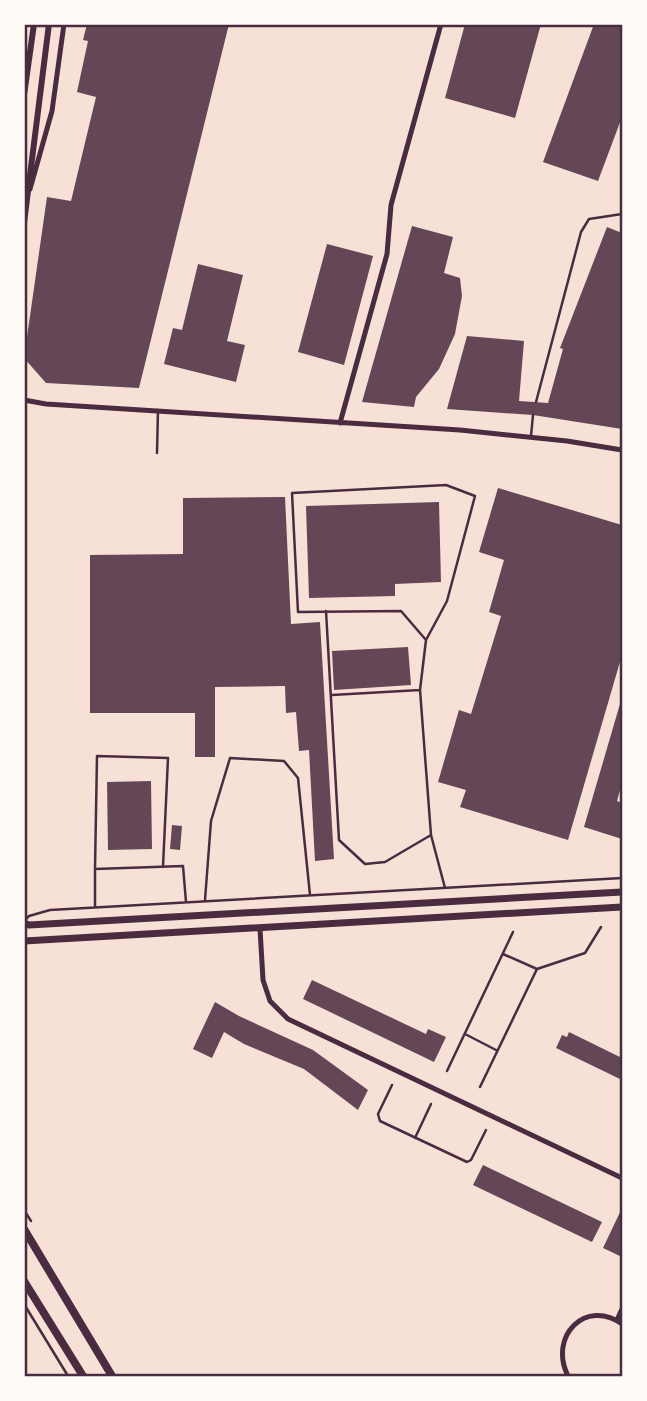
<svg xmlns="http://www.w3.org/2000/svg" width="647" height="1401" viewBox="0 0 647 1401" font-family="'Titillium Web',sans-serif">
  <rect width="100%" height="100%" fill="#f7e1d7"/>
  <path fill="#644757" d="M 87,24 L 229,24 L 139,388 L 46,383 L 24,358 L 47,197 L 71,201 L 96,97 L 77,92 L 88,41 L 83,40 Z
    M 465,24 L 541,24 L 515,118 L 445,98 Z
    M 594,24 L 622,24 L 622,117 L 598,181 L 543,162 Z
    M 412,226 L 453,237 L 444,273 L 460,278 L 462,296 L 455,334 L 439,369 L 416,397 L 414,407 L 362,402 Z
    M 607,227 L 622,233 L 622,429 L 533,415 L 447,409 L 467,336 L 524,341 L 519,401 L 548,403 L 563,349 L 560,348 Z
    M 327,244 L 373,256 L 344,365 L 298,352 Z
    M 198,264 L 243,275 L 227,341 L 245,345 L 236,382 L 164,364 L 173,328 L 182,330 Z
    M 498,488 L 622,525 L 622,655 L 568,840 L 460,807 L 466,790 L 438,782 L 459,710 L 471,714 L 501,616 L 489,612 L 504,560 L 479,552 Z
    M 285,497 L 291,624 L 320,622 L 334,859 L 315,861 L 309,750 L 299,751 L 296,712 L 286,713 L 285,686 L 215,687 L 215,757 L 195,757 L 195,713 L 90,713 L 90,555 L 183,554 L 183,498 Z
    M 439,502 L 441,582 L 395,584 L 395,596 L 309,598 L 306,506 Z
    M 408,647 L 411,685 L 334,690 L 332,651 Z
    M 622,697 L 622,783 L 617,801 L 622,803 L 622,839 L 584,827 Z
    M 151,781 L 152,849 L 108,850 L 107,782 Z
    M 172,825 L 182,826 L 180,850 L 170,849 Z
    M 312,980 L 426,1034 L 428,1029 L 446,1037 L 434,1062 L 303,999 Z
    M 215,1002 L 239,1016 L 313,1050 L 368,1090 L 358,1110 L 304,1069 L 244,1044 L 224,1032 L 212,1058 L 193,1049 Z
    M 569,1032 L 622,1058 L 622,1080 L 556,1048 L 562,1035 L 567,1037 Z
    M 483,1165 L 602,1222 L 592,1242 L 473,1185 Z
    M 622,1208 L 622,1257 L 603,1248 Z"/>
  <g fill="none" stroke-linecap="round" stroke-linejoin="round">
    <path stroke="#4a2c40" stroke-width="2.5" d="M 503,954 L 537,969 L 585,953 L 601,927
      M 465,1034 L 496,1050
      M 447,1071 L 513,932
      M 392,1085 L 378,1114 L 380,1121 L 467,1162 L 471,1160 L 486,1130
      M 480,1087 L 537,969
      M 415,1138 L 431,1104
      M 24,1210 L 31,1221
      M 24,1304 L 68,1376"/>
    <path stroke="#4a2c40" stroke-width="2.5" d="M 536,402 L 581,232 L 589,219 L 622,214
      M 531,436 L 533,415
      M 157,453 L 158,410
      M 326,611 L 339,840 L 365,864 L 385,862 L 431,835
      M 426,640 L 401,611 L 298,612 L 292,493 L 446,485 L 475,496 L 447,601 L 426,640 L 420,690 L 431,835 L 445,888
      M 332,695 L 420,690
      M 163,867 L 168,758 L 97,756 L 95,869 L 183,866 L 186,902
      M 205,900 L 211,821 L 230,758 L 284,761 L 298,778 L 310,895
      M 95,907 L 95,869
      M 24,921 L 29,916 L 50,910 L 622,878"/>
    <path stroke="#4a2c40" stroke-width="5" d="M 30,189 L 52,111 L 64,24
      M 24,400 L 46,404 L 460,430 L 567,441 L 622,450
      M 340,423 L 387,254 L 391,205 L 441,24
      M 260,929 L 263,980 L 270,1001 L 288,1019 L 622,1178
      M 617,1320 L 622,1309
      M 568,1376 C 548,1336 586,1298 622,1324"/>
    <path stroke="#4a2c40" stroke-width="6" d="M 24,95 L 34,24
      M 24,223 L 49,24"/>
    <path stroke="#4a2c40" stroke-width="7" d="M 24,923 L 29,925 L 622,892
      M 24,941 L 622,907"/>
    <path stroke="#4a2c40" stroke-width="8" d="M 24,1229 L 112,1376
      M 24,1281 L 83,1376"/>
  </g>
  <rect width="647" height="1401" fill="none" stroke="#fffaf5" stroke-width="52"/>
  <rect x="26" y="26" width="595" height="1349" fill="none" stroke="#4a2c40" stroke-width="2.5"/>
</svg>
